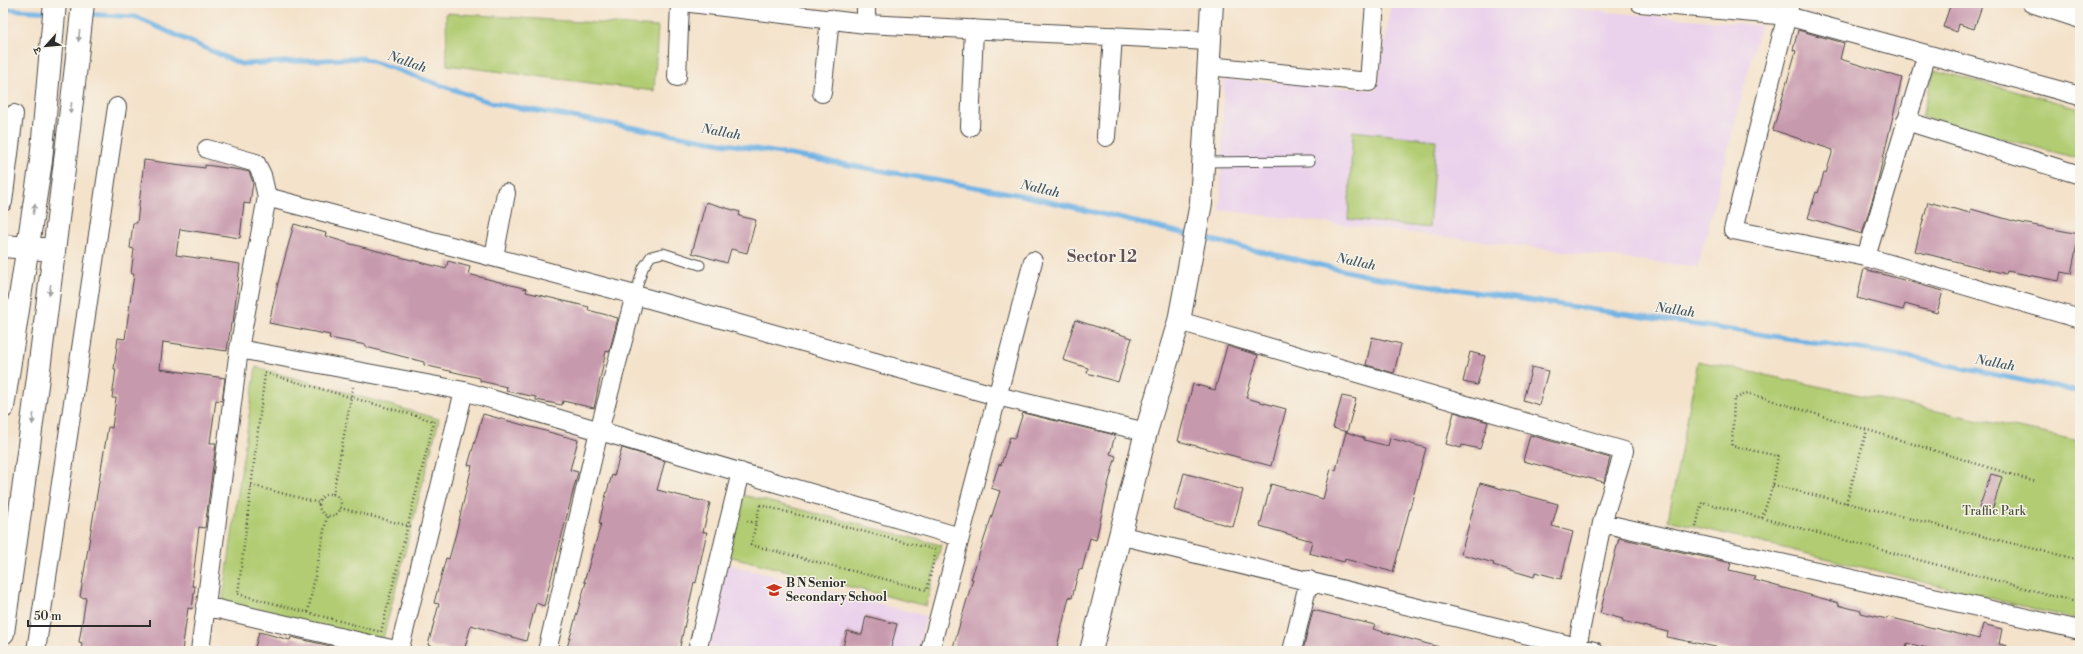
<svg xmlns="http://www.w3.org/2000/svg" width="2083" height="654" viewBox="0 0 2083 654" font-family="'Libre Bodoni','Noto Serif Devanagari',serif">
  <rect width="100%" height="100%" fill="#f7f3e8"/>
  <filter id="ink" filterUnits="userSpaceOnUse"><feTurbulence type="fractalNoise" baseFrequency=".025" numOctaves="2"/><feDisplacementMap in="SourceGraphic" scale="8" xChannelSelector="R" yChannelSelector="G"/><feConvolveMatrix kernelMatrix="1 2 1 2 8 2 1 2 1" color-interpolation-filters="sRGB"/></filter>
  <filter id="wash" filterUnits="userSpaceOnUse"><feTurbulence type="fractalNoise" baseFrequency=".012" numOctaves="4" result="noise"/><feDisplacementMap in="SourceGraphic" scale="16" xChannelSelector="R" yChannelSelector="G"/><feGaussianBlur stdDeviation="0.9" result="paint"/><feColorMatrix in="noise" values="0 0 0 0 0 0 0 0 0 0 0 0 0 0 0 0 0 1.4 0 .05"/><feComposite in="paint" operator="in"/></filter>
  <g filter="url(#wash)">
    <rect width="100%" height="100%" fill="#f4e2ca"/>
    <path fill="#ead1ec" d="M 1391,3 L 1502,3 L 1760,25 L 1698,267 L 1220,210 L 1224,79 L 1377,90 Z
      M 727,564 L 926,616 L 918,651 L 707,651 Z"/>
    <path fill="#b1cc72" stroke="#6e7c4e" d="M 446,13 L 658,27 L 654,91 L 447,65 Z
      M 1934,70 L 2080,108 L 2080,159 L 1922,117 Z
      M 1353,131 L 1436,140 L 1429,228 L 1348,219 Z
      M 1698,361 L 2080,441 L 2080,620 L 1668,520 Z
      M 256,367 L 439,419 L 381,646 L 222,606 Z
      M 743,495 L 941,545 L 926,606 L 728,556 Z"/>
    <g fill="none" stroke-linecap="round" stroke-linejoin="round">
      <path stroke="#70b2e4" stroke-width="5" d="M 3,9 L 50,12
        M 86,14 L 135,17 L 241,64 L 363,58 L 492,103 L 1021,195 L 1190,235
        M 1199,237 L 1372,277 L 1888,353 L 2080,392"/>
    </g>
    <g id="blocks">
      <path fill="#c799ad" d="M 1951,3 L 1983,3 L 1974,29 L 1959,24 L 1957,32 L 1943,27 Z
        M 1798,30 L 1844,43 L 1840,59 L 1902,78 L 1876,188 L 1862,234 L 1808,218 L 1816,192 L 1818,193 L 1824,173 L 1826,173 L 1833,150 L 1773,130 L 1796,51 L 1793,50 Z
        M 144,160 L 205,168 L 205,165 L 241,170 L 249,172 L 253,182 L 250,204 L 244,203 L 240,238 L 180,229 L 176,255 L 240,264 L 233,323 L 231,323 L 227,351 L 163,342 L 160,369 L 225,378 L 222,401 L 216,400 L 210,443 L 216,443 L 209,497 L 205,528 L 199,527 L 192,586 L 195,586 L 192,609 L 188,608 L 182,651 L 81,651 L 82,643 L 79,642 L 86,598 L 80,597 L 108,427 L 112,428 L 116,398 L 112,398 L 116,369 L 114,369 L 118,338 L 125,339 L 134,274 L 131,274 L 134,249 L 130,248 L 133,223 L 137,223 Z
        M 706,202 L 740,212 L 739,216 L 756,220 L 747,253 L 731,249 L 727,263 L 692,253 Z
        M 1928,202 L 1970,213 L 1971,209 L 2017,222 L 2079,234 L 2071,274 L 2061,272 L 2059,281 L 2007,271 L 2006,274 L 1915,251 Z
        M 294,224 L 326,233 L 325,236 L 351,244 L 446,269 L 448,261 L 470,267 L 468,274 L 527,289 L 526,292 L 589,307 L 588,310 L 618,318 L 609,352 L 606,351 L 594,408 L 563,401 L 562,405 L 536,400 L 536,397 L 506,391 L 507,387 L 480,381 L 480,378 L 424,365 L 424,362 L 366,347 L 366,345 L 329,338 L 330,335 L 269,323 L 278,283 Z
        M 1864,269 L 1943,291 L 1937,313 L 1905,304 L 1903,310 L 1857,298 Z
        M 1075,320 L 1132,338 L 1118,382 L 1087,373 L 1088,368 L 1063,360 Z
        M 1372,337 L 1401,344 L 1394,373 L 1366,365 Z
        M 1227,346 L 1258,355 L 1246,398 L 1286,409 L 1271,466 L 1178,441 L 1193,384 L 1215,390 Z
        M 1470,352 L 1485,356 L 1477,385 L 1463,382 Z
        M 1532,367 L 1548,371 L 1539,405 L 1523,400 Z
        M 1342,396 L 1356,399 L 1347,432 L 1333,428 Z
        M 1454,412 L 1488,422 L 1480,449 L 1462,445 L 1461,448 L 1446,444 Z
        M 1023,413 L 1115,435 L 1110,454 L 1116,456 L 1109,481 L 1096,540 L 1090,538 L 1082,570 L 1079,569 L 1072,598 L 1069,597 L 1056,651 L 952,651 L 973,579 L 971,579 L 1000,491 L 991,488 L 999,464 L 1001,465 L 1010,437 L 1015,438 Z
        M 483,414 L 578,440 L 570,470 L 578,472 L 544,606 L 536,603 L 526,641 L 471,625 L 464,651 L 453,651 L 428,645 L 439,604 L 434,603 L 446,558 L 449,559 L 456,533 L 472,466 L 468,465 Z
        M 1346,432 L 1364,438 L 1364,440 L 1388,446 L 1390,438 L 1426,448 L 1393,572 L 1345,559 L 1344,562 L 1309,553 L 1312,541 L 1260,526 L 1271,484 L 1323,499 L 1331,469 L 1336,470 Z
        M 1530,435 L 1610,458 L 1604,482 L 1523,461 Z
        M 622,448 L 665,461 L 657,490 L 710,503 L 703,532 L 707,532 L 701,559 L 696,583 L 694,582 L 679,651 L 566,651 L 586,582 L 584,582 L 601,524 L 599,524 L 605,498 L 612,475 L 614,476 Z
        M 1184,473 L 1243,490 L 1233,527 L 1174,510 Z
        M 1991,474 L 2002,477 L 1991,514 L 1979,508 Z
        M 1480,483 L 1558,504 L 1552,526 L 1573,532 L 1561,579 L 1535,572 L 1534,577 L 1493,565 L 1494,563 L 1461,554 Z
        M 1619,538 L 1731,563 L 1729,570 L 1755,576 L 1754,580 L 1839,603 L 1838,605 L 1861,611 L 1861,613 L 1887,619 L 1888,617 L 1979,639 L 1983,624 L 2002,629 L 1999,644 L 2007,646 L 2007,651 L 1939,651 L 1907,643 L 1906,651 L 1735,651 L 1667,637 L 1668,632 L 1622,621 L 1623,619 L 1600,613 Z
        M 1313,610 L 1375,625 L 1373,629 L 1439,647 L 1439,651 L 1303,650 Z
        M 866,616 L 897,624 L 890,651 L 842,651 L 847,631 L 862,635 Z
        M 259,632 L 290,640 L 291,637 L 352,651 L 254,651 Z"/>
    </g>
  </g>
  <g filter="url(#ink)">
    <use href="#blocks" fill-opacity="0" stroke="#494643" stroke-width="1"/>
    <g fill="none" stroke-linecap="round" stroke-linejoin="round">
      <g stroke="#494643" stroke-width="11">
        <path id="service" d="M 1203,162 L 1310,161
          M 635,295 L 643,268 L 651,256 L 663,253 L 700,265"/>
      </g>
      <g stroke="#494643" stroke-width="20">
        <path id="minor" d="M 691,3 L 866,24 L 1209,41
          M 1640,3 L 1787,16 L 2080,96
          M 1790,3 L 1733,230 L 1866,257 L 2080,319
          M 2031,3 L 2080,19
          M 866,24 L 866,3
          M 1208,66 L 1369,82 L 1375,3
          M 677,77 L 680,3
          M 822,93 L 830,19
          M 1906,121 L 2080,175
          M 970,127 L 974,29
          M 1106,137 L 1113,36
          M 267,197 L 635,295 L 997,396 L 1146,432
          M 3,202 L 14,114
          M 494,257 L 506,193
          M 1866,257 L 1927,54
          M 1179,321 L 1624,451 L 1602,523 L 1577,647
          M 239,349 L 464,391 L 960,537
          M 1602,523 L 2080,630
          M 1119,535 L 1594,651
          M 205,606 L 400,651
          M 36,651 L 117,107
          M 200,651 L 239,349 L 267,197 L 262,175 L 256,163 L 207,149
          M 399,651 L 464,391
          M 547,651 L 599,431 L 635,295
          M 697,651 L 741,472
          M 930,651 L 1033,261
          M 1292,651 L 1309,580"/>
      </g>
      <g stroke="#494643" stroke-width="24">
        <path id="tertiary" d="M 3,246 L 42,249
          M 3,407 L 41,161 L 55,3
          M 3,633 C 33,423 60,214 83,3
          M 1091,651 L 1146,432 L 1179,321 L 1201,203 L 1212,3"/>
      </g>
      <path stroke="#494643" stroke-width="2.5" stroke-dasharray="1 3" stroke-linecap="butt" d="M 265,373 L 434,421 L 381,632 L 238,594 Z
        M 251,485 L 319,503
        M 1773,485 L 2080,560
        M 333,494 L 353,387
        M319 505a11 11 0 1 1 22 0a11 11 0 1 1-22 0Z
        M 1846,503 L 1867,430
        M 760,505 L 936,550 L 927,590 L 751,545 Z
        M 340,508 L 413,527
        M 1762,518 L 1773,485 L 1778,456 L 1732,446 L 1734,399 L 1748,393 L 2036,482
        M 747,521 L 756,523
        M 1696,527 L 1702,502 L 2080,603
        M 308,612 L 327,516"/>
      <use href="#service" stroke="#fff" stroke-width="9"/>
      <use href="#minor" stroke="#fff" stroke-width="18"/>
      <use href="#tertiary" stroke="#fff" stroke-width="22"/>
    </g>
    <defs><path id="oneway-solid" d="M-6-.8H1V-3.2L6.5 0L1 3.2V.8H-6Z"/></defs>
    <g fill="#a0a0a0">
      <use href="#oneway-solid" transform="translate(79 36) rotate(96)"/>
      <use href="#oneway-solid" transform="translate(71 108) rotate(96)"/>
      <use href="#oneway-solid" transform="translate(34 209) rotate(-81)"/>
      <use href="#oneway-solid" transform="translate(50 290) rotate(97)"/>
      <use href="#oneway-solid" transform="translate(33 419) rotate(97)"/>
    </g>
  </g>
  <defs>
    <g id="school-bare" transform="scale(1.2)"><path d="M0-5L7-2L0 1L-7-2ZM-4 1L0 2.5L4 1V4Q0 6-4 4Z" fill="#c8321e" stroke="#f7f3e8" stroke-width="2.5" paint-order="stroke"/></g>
  </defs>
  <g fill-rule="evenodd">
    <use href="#school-bare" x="774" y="590"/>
  </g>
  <g text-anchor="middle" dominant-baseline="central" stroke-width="3" stroke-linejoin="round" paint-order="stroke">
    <g font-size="12" fill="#4c533d" stroke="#f7f3e8">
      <text x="1994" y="511">Traffic Park</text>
    </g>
    <g font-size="12" font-weight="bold" fill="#2b2b2b" stroke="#f7f3e8" text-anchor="start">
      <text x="786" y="583">B N Senior<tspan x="786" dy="14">Secondary School</tspan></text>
    </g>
    <g font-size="13" font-style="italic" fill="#405462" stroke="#f7f3e8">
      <text transform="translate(407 62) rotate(19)">Nallah</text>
      <text transform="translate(721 132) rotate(10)">Nallah</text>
      <text transform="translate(1040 189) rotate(13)">Nallah</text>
      <text transform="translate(1356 262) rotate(12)">Nallah</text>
      <text transform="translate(1675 310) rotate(8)">Nallah</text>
      <text transform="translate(1995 363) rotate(11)">Nallah</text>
    </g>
    <g font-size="16" font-weight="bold" fill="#625258" stroke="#f7f3e8">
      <text x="1102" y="257">Sector 12</text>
    </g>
  </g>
  <rect width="2083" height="654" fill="none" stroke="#f7f3e8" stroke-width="16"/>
  <g transform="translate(46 46) rotate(243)" stroke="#f7f3e8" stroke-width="3" paint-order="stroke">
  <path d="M0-3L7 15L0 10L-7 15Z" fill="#2b2b2b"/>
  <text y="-6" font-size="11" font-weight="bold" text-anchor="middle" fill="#2b2b2b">उ</text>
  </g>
  <path d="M28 620v6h122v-6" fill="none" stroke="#2b2b2b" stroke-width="2"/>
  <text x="34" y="620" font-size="12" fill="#2b2b2b" stroke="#f7f3e8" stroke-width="3" paint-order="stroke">50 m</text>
</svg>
